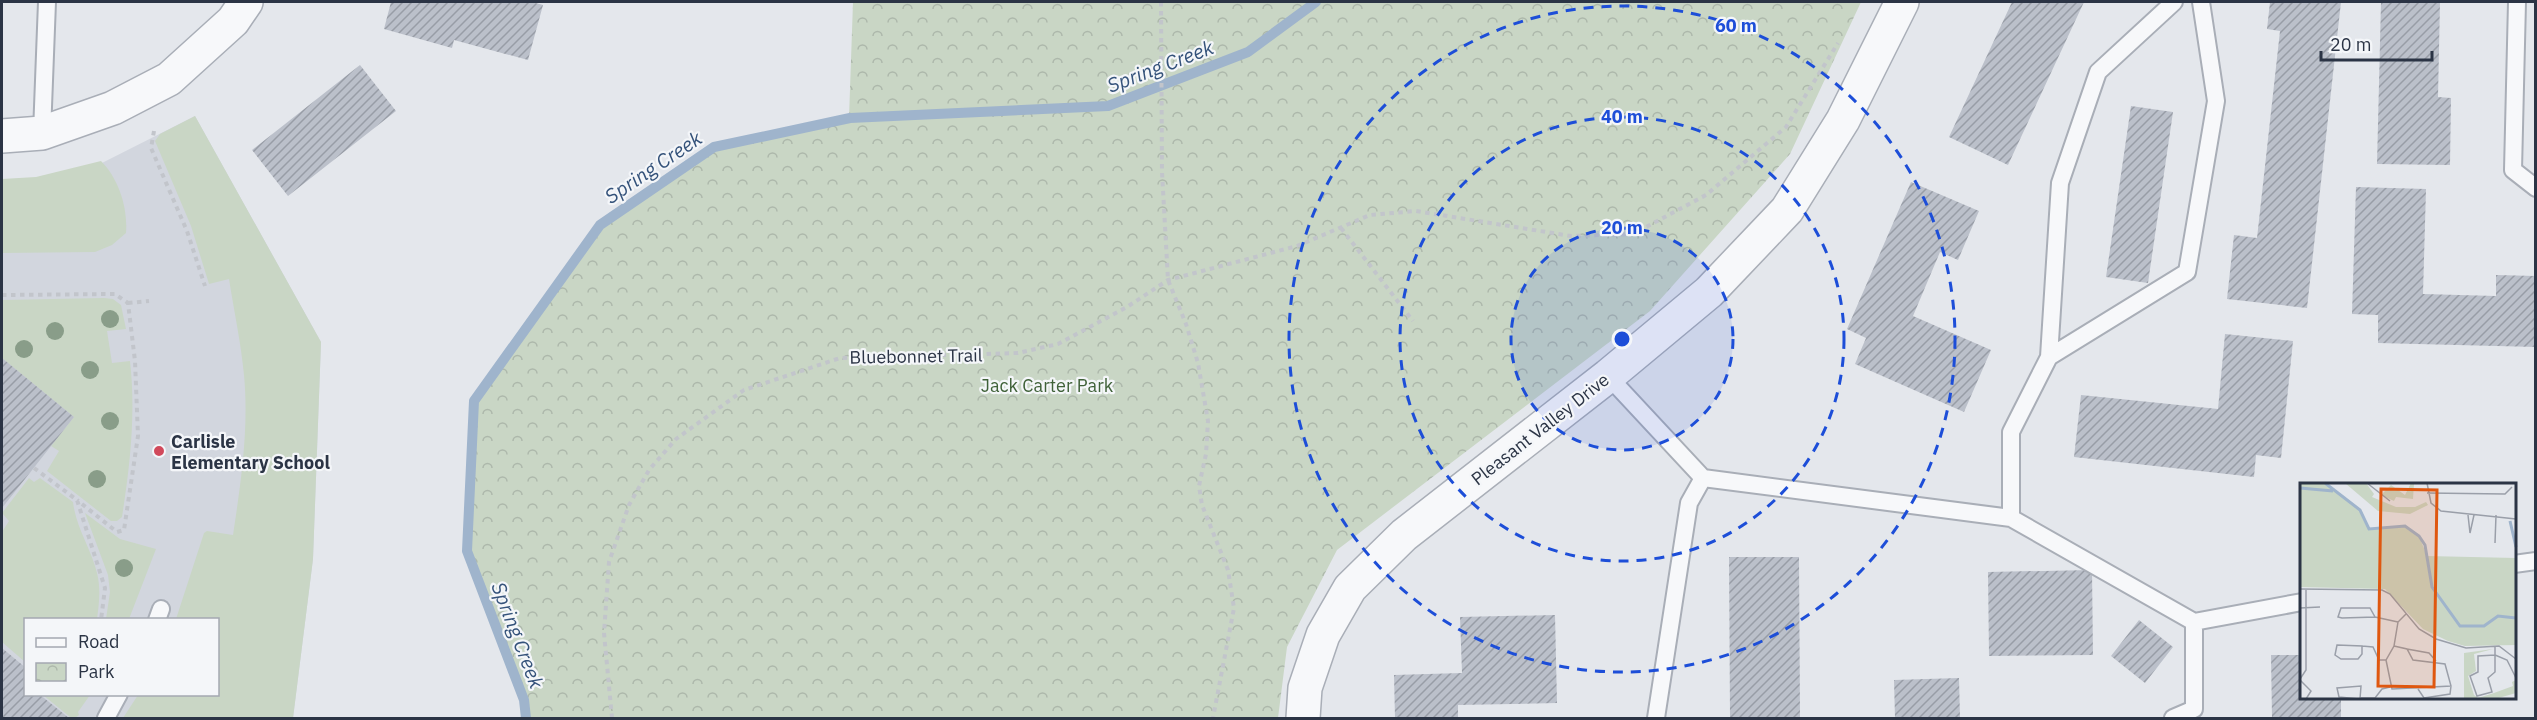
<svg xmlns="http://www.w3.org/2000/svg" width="2537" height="720" viewBox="0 0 2537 720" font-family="'IBM Plex Sans',sans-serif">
  <defs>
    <pattern id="park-crowns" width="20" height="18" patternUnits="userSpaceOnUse" patternTransform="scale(1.5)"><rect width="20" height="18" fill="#c9d6c5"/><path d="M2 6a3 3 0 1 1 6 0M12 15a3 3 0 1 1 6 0" fill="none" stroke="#adb8ab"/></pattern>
    <pattern id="building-hatch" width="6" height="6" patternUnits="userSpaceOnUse" patternTransform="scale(1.5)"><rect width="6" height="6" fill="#bbc0ca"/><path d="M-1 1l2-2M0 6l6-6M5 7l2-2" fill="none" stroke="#989da6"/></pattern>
  </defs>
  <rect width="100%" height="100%" fill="#e4e7ec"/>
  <path fill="#d2d6de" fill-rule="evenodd" d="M 195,116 L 321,342 L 313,559 L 293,718 L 2,718 L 2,184 L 96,166 ZM 26,620 L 218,620 L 218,694 L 26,694 Z"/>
  <path fill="#c9d6c5" d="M 195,116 L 321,342 L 313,559 L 293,718 L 123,718 L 138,695 L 218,694 L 218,620 L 176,619 L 204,533 L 207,531 L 233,535 C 241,482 249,428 244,375 C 241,343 234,311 229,279 L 209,284 L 191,226 L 155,141 L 160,134 Z
    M 101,161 C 119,179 128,208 126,233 L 112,245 L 95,252 L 2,253 L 2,179 L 36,177 Z
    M 104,298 L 113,299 L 121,305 L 126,329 L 107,331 L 112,363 L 130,361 C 136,414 130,465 122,517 L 117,521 L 111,521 L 47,471 L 59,451 L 51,446 L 74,417 L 2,358 L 2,300 Z
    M 29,478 L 34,482 L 40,478 L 73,502 C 76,528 91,548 97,573 C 101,589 99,604 97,619 L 26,620 L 25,662 L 2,642 L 2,532 L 9,521 L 2,513 Z
    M 85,513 L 120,539 L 156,549 L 129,619 L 106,619 L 110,592 L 108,575 Z
    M 43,695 L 90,695 L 78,712 L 79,715 L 75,718 L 70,717 Z"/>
  <path fill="url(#park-crowns)" d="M 853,2 L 1861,2 L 1790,154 L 1650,311 L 1337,550 L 1287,647 L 1278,718 L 526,718 L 524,700 L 467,551 L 474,401 L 600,225 L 714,147 L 849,118 Z"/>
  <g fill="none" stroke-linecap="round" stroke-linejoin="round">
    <path stroke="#9fb4cc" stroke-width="10" d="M 526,718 L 524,700 L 467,551 L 474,401 L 600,225 L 714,147 L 850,118 L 1108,106 L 1248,52 L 1316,2"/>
  </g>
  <path fill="url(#building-hatch)" d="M 391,2 L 532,2 L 543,5 L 528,60 L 454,40 L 452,48 L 384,29 Z
    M 2012,2 L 2084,2 L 2008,165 L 1949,137 Z
    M 2270,2 L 2341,2 L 2307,308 L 2227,299 L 2234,235 L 2257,238 L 2280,31 L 2267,29 Z
    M 2381,2 L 2440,2 L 2438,97 L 2451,98 L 2450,165 L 2377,164 Z
    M 360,65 L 396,111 L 288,196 L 252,150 Z
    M 2131,106 L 2173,112 L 2148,283 L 2106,277 Z
    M 1911,182 L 1979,211 L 1958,260 L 1940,252 L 1913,316 L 1991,350 L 1964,412 L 1855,364 L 1866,338 L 1847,329 Z
    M 2356,187 L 2426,189 L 2423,294 L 2496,296 L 2496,275 L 2536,276 L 2536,347 L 2378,343 L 2378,315 L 2352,314 Z
    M 2225,334 L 2293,341 L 2281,458 L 2256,455 L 2254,477 L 2074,457 L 2081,395 L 2218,409 Z
    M 2,358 L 74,417 L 2,508 Z
    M 1729,557 L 1799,557 L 1800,718 L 1730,718 Z
    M 2092,570 L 2093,655 L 1989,656 L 1988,572 Z
    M 1555,615 L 1557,703 L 1458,705 L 1458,718 L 1395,718 L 1394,675 L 1462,673 L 1460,617 Z
    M 2139,620 L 2173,647 L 2145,683 L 2111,656 Z
    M 2,648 L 26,668 L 26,694 L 39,694 L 69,718 L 2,718 Z
    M 2271,655 L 2302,655 L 2302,698 L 2341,698 L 2341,718 L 2272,718 Z
    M 1959,678 L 1960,718 L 1895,718 L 1894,680 Z"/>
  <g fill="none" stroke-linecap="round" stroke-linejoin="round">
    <g stroke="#a9aeb7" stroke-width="20">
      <path id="service" d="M 2517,2 L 2513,170 L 2536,188
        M 42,133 L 47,2
        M 2049,357 L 2060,183 L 2098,72 L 2174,2
        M 1608,376 L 1703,478 L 2011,518 L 2194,622 L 2194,709 L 2173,718
        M 2011,518 L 2011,432 L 2049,357 L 2187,272 L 2216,101 L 2201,2
        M 2514,564 L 2536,561
        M 157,620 L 161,609
        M 2194,622 L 2302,602
        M 106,718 L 119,694
        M 1656,718 L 1689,503 L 1703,478"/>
    </g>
    <g stroke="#a9aeb7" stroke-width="36">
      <path id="tertiary" d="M 2,136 L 42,133 L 113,108 L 169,79 L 233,21 L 246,2
        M 1303,718 L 1305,688 L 1323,635 L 1350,588 L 1404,535 L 1608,376 L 1709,292 L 1787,210 L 1843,120 L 1902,2"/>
    </g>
    <path stroke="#c2c5cb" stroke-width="4" stroke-dasharray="4.5 4.5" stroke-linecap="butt" d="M 1161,2 L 1162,172 L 1168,280 L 1186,324 L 1198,363 L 1208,421 L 1206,454 L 1199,486 L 1202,505 L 1228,570 L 1234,608 L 1213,718
      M 154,131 L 151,148 L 187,231 L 205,286
      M 1341,228 L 1413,321
      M 2,295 L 115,294 L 128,303 L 135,361 L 138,436 L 124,530 L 117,532 L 77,500
      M 128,303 L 149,301
      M 34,468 L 77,500 L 105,588 L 101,620
      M 612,718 L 604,633 L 609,562 L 629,505 L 649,470 L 676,439 L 744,390 L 840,358 L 1018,353 L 1058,344 L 1127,307 L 1168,280 L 1297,246 L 1370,215 L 1416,211 L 1571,236 L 1633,234 L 1706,195 L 1786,127 L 1838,43"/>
    <use href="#service" stroke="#f7f8fa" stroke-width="16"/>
    <use href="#tertiary" stroke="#f7f8fa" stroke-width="33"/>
  </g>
  <g fill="#899d89">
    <circle cx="110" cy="319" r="9"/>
    <circle cx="55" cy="331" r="9"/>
    <circle cx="24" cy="349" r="9"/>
    <circle cx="90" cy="370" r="9"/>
    <circle cx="110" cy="421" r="9"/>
    <circle cx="97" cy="479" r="9"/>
    <circle cx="124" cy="568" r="9"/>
  </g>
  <circle cx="1622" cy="339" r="111" fill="#1d4ed8" fill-opacity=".12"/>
  <g fill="none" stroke="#1d4ed8" stroke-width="3" stroke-dasharray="10 8">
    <circle cx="1622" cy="339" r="111"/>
    <circle cx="1622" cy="339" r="222"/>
    <circle cx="1622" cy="339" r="333"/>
  </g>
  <circle fill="#d1495b" stroke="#f4f6f9" stroke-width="2" cx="159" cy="451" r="6"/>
  <g text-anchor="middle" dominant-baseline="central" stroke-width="4.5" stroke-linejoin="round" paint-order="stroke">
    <g font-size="18" fill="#2b3445" stroke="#f4f6f9">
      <text transform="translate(916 356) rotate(-1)">Bluebonnet Trail</text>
      <text transform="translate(1540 429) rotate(-38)">Pleasant Valley Drive</text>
    </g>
    <g font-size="18" fill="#3f6138" stroke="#f4f6f9">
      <text x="1047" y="385">Jack Carter Park</text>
    </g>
    <g font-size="18" font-weight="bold" fill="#2b3445" stroke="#f4f6f9" text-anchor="start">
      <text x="171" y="441">Carlisle<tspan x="171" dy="21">Elementary School</tspan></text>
    </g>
    <g font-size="20" font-style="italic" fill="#34527a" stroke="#f4f6f9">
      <text transform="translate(1160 66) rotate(-21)">Spring Creek</text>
      <text transform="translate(653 167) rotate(-34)">Spring Creek</text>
      <text transform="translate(518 635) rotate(69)">Spring Creek</text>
    </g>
  </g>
  <g transform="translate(2300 483)">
    <rect width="216" height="216" fill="#e4e7ec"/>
    <path d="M 45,0 L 66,0 L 74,11 L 72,14 L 96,24 L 115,24 L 126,19 L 128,22 L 110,31 L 78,28 ZM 111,0 L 114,1 L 113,16 L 96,14 L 94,18 L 81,12 L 91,2 L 105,12 ZM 193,166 L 174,171 L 176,188 L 168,193 L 174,212 L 178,215 L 194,210 L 213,203 L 212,199 L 216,197 L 216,210 L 195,216 L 164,216 L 164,170 Z" fill="#c9d6c5"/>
    <path d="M 0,0 L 22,0 L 31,5 L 60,27 L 69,46 L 105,43 L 119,53 L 127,73 L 216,75 L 216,162 L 165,163 L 148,158 L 123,146 L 85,106 L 0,104 Z" fill="#c9d6c5"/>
    <path fill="none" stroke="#9fb4cc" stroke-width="3" d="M 25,0 L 60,27 L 69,46 L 105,43 L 119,53 L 125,62 L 132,104 L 160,143 L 184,143 L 198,133 L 216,135M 0,5 L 33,8M 210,38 L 216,64"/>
    <path fill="none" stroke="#9a9fa9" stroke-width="1.5" d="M 67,0 L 90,18M 127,0 L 131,20 L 141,28 L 216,36M 127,10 L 205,11 L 212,4M 168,32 L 170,50 L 174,32M 195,60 L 196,32M 0,106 L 82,107 L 90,111 L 119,146 L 136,156 L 166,165 L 199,163 L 216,176M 0,125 L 20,124M 41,125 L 70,125 L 75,134 L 42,135 L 38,134 ZM 75,134 L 98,139M 37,162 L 62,163 L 62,171 L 58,176 L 41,176 L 35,172 ZM 62,163 L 73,164 L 79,177 L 86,177 L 94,163 L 98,139 L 106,131M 195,163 L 195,172 L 207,177 L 216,195M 107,166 L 129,170 L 136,178M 195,172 L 195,189 L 188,195 L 192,209 L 177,213 L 170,193 L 178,189 L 178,173 ZM 86,177 L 92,206 L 151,203 L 145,181 L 113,177 L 107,166 L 94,163M 0,196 L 6,187 L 6,107M 0,197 L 11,208 L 6,216M 118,206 L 124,215 L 150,211 L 151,203M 61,215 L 75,215 L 82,206 L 90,204M 59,216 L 39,214 L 37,205 L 61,203 L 60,216"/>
    <path fill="#df570f" fill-opacity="0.15" stroke="#df570f" stroke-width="3" d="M 81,6 L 137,7 L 134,204 L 78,203 Z"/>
    <rect width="216" height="216" fill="none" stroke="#2b3445" stroke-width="3"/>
  </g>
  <circle cx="1622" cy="339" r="9" fill="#1d4ed8" stroke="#f4f6f9" stroke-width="3"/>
  <g font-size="18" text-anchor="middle" font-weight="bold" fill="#1d4ed8" stroke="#f4f6f9" stroke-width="4.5" stroke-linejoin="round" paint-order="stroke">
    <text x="1736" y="32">60 m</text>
    <text x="1622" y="123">40 m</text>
    <text x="1622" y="234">20 m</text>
  </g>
  <rect width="2537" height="720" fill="none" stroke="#2b3445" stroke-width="6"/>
  <rect x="24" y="618" width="195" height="78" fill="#f4f6f9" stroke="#a4a8b1" stroke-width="1.5"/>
  <rect x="36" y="638" width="30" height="9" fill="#f7f8fa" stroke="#a4a8b1" stroke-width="1.5"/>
  <text x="78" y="648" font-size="18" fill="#2b3445">Road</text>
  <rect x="36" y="663" width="30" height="18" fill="url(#park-crowns)" stroke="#a4a8b1" stroke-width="1.5"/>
  <text x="78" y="678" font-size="18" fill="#2b3445">Park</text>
  <path d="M2321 51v9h111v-9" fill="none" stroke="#2b3445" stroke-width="3"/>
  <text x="2330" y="51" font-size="18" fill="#2b3445" stroke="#f4f6f9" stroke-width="4.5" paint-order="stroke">20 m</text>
</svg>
